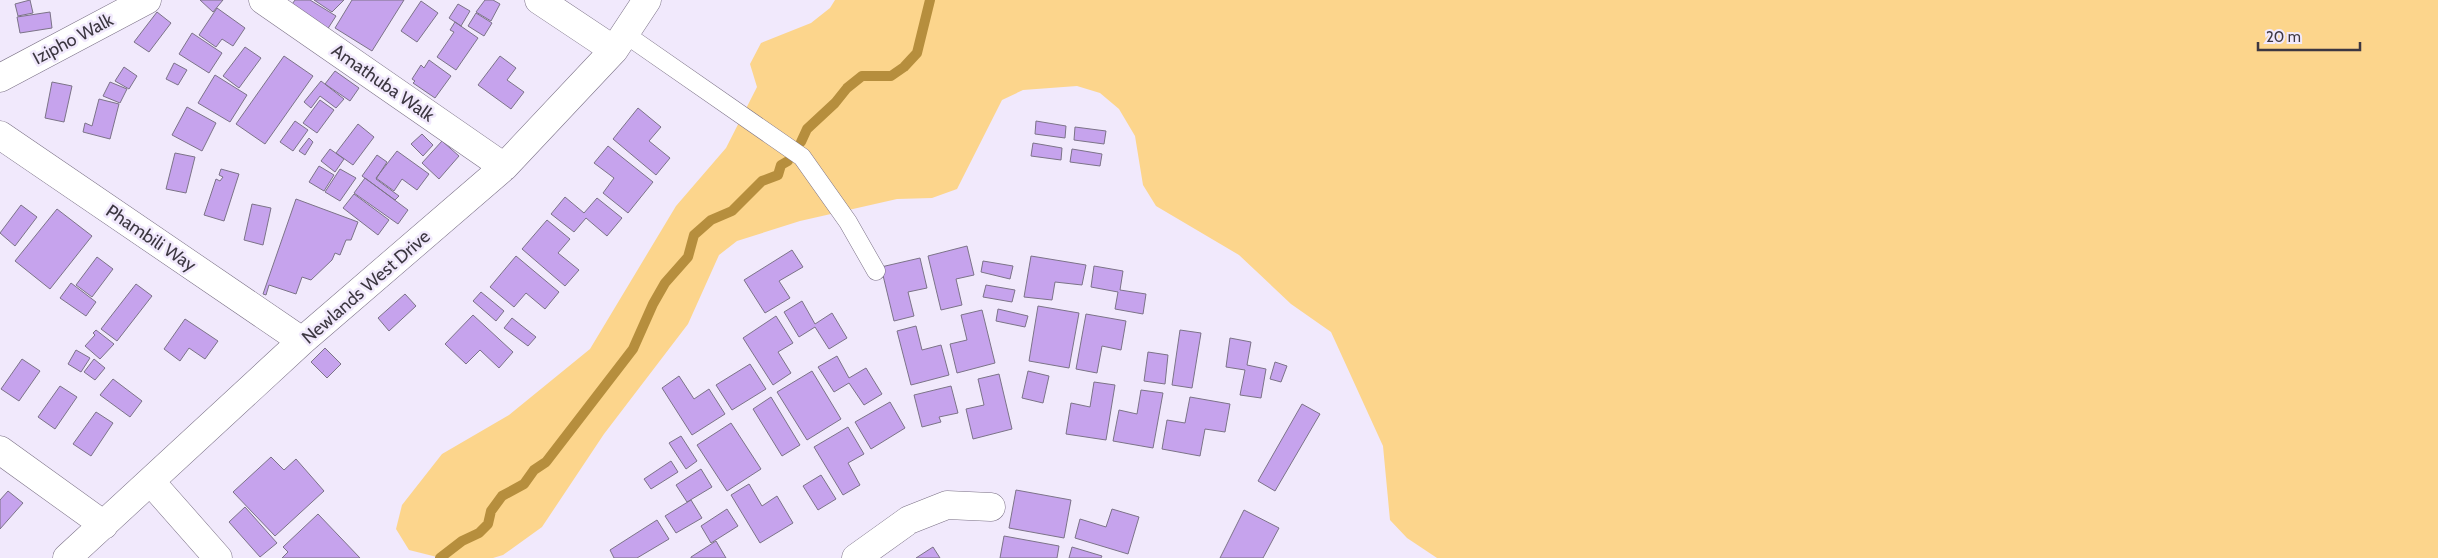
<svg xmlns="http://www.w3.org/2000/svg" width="2438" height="558" viewBox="0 0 2438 558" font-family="Cabin,sans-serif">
  <rect width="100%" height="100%" fill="#f1e9fc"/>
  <path fill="#fcd58c" d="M 835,0 L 2438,0 L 2438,558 L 1437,558 L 1407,538 L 1390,520 L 1383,446 L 1331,332 L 1291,304 L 1239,255 L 1156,206 L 1143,185 L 1135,136 L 1119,109 L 1100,93 L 1077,86 L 1023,90 L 1002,100 L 957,189 L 932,198 L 897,199 L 800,221 L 737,241 L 719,255 L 688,324 L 604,434 L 542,527 L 503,555 L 493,558 L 441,558 L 409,550 L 396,529 L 402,505 L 442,454 L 509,415 L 590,349 L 676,206 L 726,148 L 757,87 L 750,64 L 761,43 L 811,23 L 830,8 Z"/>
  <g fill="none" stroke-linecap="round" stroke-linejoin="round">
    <path stroke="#b68e3d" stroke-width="10" d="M 801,142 L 807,129 L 835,103 L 847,88 L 862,76 L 891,76 L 904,67 L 917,53 L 930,0
      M 440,558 L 462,541 L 479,533 L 488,524 L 491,511 L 502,496 L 524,484 L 534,470 L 546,462 L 633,349 L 653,304 L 665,283 L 688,257 L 694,235 L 711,220 L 732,211 L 762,181 L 778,175 L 781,165 L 788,161"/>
  </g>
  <path fill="#c6a3ed" stroke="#7c7388" d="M 30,0 L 33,13 L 18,16 L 15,4 Z
    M 200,0 L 223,0 L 213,12 Z
    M 295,0 L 310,0 L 336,16 L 327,30 L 290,7 Z
    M 314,0 L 344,0 L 332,12 Z
    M 352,0 L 404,0 L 372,51 L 335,28 Z
    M 485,0 L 493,0 L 500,4 L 491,21 L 476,12 Z
    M 421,1 L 438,13 L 417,42 L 401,31 Z
    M 458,4 L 470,11 L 461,26 L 449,18 Z
    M 217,8 L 245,28 L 233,46 L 222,39 L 216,47 L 199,35 Z
    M 50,12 L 52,28 L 20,33 L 17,17 Z
    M 157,12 L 171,23 L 149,52 L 134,42 Z
    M 476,13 L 492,23 L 484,36 L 468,26 Z
    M 455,22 L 478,38 L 456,70 L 437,57 L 454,32 L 450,30 Z
    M 192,33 L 222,53 L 209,73 L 179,54 Z
    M 245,47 L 261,58 L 239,88 L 223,76 Z
    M 284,56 L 313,76 L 265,144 L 236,124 Z
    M 500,56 L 516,68 L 507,80 L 524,92 L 511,109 L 478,85 Z
    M 429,60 L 451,76 L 435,98 L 413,83 L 415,81 L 412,79 L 421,65 L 424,68 Z
    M 174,63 L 187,70 L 178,85 L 166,79 Z
    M 124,67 L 137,76 L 129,89 L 115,81 Z
    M 335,71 L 359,88 L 350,101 L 325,84 Z
    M 215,75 L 247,95 L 230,122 L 198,103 Z
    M 321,81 L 344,99 L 336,108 L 320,96 L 311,108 L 304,102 Z
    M 52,82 L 72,86 L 64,122 L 45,118 Z
    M 110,82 L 127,89 L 120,103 L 103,96 Z
    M 99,99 L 119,104 L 110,139 L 83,132 L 85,123 L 92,126 Z
    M 320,100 L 334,110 L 317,133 L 303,123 Z
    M 187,107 L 216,123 L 202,151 L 172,135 Z
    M 638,108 L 661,127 L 649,141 L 670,158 L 656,175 L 613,139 Z
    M 295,121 L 308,130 L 293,151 L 280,142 Z
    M 1036,121 L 1066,126 L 1065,138 L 1035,134 Z
    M 358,124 L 374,137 L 353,165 L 336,153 Z
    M 1075,127 L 1106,131 L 1104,144 L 1074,140 Z
    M 422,134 L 433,145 L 423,156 L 411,144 Z
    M 309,138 L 313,142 L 305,155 L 299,151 Z
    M 442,141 L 459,156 L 439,179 L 422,163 Z
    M 1033,143 L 1062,148 L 1061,160 L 1031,156 Z
    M 608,146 L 653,182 L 628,213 L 603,193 L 614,178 L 594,163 Z
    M 330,149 L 344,159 L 335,172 L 321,161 Z
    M 1072,149 L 1102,154 L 1100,166 L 1070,162 Z
    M 397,151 L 429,174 L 417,190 L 402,179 L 394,191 L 376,178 Z
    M 175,153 L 195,157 L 186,193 L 166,189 Z
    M 377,155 L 387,162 L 376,179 L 399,196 L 395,200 L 362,176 Z
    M 319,166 L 334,175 L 324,191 L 309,182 Z
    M 221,169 L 239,174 L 224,221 L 204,215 L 216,179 L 220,181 L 223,177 L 219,175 Z
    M 340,169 L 356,178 L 340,201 L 325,192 Z
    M 365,178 L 408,210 L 398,224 L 354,193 Z
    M 354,194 L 389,220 L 378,235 L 343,208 Z
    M 565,197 L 584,213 L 597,198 L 622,218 L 607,236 L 586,218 L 574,232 L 551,214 Z
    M 296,199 L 358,222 L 351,240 L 346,240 L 340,255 L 335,253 L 332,260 L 311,280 L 302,277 L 296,294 L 269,285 L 266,295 L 263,294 Z
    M 252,204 L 271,208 L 263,245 L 244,240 Z
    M 21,205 L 37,217 L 15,246 L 0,233 Z
    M 57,209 L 92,236 L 50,289 L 15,261 Z
    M 547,220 L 570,239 L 558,253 L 579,270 L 565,286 L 522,249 Z
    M 967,246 L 974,275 L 956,279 L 962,305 L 941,310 L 928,256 Z
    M 792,250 L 803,267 L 779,281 L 790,298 L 765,313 L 744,280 Z
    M 516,256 L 559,292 L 545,309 L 526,293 L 514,307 L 490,287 Z
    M 1031,256 L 1086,265 L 1082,285 L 1055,282 L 1052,300 L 1024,297 Z
    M 97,257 L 113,269 L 92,297 L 76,285 Z
    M 920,258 L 927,288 L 908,292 L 914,316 L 894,321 L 881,267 Z
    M 983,261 L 1013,266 L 1010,279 L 981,272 Z
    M 1094,266 L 1123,271 L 1120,290 L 1146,294 L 1143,314 L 1115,309 L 1118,292 L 1091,287 Z
    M 71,283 L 96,302 L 86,316 L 60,298 Z
    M 136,284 L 152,296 L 117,341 L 101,329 Z
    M 986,285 L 1015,290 L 1012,302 L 983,297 Z
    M 481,292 L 504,311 L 496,321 L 473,301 Z
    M 405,294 L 416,306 L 389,331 L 378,318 Z
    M 802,301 L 815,324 L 832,313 L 847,338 L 829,349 L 815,327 L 799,337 L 784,312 Z
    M 1038,306 L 1079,313 L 1069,368 L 1029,361 Z
    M 998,309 L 1028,316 L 1025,327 L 996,321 Z
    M 982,310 L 995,363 L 957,373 L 950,344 L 967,340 L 961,315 Z
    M 1086,314 L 1126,321 L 1121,350 L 1102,346 L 1097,373 L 1076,369 Z
    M 473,315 L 513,352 L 499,368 L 480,350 L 466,364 L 445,344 Z
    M 776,316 L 793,343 L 778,352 L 791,373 L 773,385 L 743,338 Z
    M 512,318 L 536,337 L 528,346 L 504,328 Z
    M 185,319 L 218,341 L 205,359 L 189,348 L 180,361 L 164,349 Z
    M 916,326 L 922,350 L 941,345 L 949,375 L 911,385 L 897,331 Z
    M 96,330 L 114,344 L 100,359 L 85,346 L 95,335 L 93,333 Z
    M 1180,330 L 1201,333 L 1192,388 L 1172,385 Z
    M 1230,338 L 1251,342 L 1247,365 L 1266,369 L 1261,398 L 1240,395 L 1245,370 L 1226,367 Z
    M 325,348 L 341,364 L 327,378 L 311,362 Z
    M 76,350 L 90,358 L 81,372 L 68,364 Z
    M 1148,352 L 1168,355 L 1165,384 L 1144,381 Z
    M 837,356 L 849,378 L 866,368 L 882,394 L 864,405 L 849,383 L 834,392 L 818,367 Z
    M 22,359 L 40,371 L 19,401 L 1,389 Z
    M 94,359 L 105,368 L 95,380 L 84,372 Z
    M 1275,362 L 1287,366 L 1281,382 L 1270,379 Z
    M 750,364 L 766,389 L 732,410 L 716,385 Z
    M 812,371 L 841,419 L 807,440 L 777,392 Z
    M 1028,371 L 1049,376 L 1043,403 L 1022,398 Z
    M 999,374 L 1012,429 L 973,439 L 966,409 L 984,405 L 978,379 Z
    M 679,376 L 694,399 L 709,389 L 725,414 L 692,435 L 662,388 Z
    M 113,379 L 142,401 L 130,417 L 100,395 Z
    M 1094,382 L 1115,385 L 1106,440 L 1066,434 L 1071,403 L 1090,407 Z
    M 60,386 L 77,397 L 55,429 L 38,417 Z
    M 951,386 L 958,413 L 939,417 L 941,422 L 922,427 L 914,395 Z
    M 1141,390 L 1163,393 L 1153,448 L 1113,441 L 1119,410 L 1137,414 Z
    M 771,397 L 800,445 L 782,456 L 753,409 Z
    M 1190,397 L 1230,404 L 1225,432 L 1205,429 L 1200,456 L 1162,449 L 1167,420 L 1185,423 Z
    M 890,402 L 905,428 L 871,449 L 855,422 Z
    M 1302,404 L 1320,414 L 1275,491 L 1258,481 Z
    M 96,412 L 113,423 L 91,456 L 73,444 Z
    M 731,423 L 761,469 L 727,491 L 697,445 Z
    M 848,427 L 864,454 L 848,463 L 860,485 L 843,495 L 814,447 Z
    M 681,436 L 697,461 L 686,469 L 669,443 Z
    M 271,457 L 284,470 L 296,459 L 324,491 L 275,536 L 233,492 Z
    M 671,461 L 678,472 L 651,489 L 644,479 Z
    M 701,469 L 712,487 L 687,502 L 676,485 Z
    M 821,475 L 836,499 L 818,510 L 803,486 Z
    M 749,484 L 762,506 L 777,496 L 793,523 L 760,543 L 731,495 Z
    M 1016,490 L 1071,500 L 1064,538 L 1009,528 Z
    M 8,491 L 23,503 L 0,529 L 0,500 Z
    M 691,500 L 702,518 L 676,533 L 665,516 Z
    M 245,507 L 277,543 L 260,557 L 229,522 Z
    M 727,509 L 738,526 L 711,543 L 701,526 Z
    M 1112,509 L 1139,517 L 1128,554 L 1075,538 L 1080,519 L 1106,527 Z
    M 1244,510 L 1279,528 L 1263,558 L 1220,558 Z
    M 318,514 L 360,558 L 282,558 L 288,552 L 283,547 Z
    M 657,520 L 669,539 L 637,558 L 614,558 L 610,550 Z
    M 1004,536 L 1059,546 L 1057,558 L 1000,558 Z
    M 716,541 L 726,558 L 691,558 L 691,557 Z
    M 933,547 L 940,558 L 916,558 Z
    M 1072,547 L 1102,556 L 1101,558 L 1069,558 Z"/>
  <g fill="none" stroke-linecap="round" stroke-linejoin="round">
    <g stroke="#7a7085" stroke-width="19">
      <path id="lane" d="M 625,34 L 802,157 L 848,222 L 876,271"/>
    </g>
    <g stroke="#7a7085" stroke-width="29">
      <path id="street" d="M 263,0 L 504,167
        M 539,0 L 614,50
        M 0,78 L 147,0
        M 0,135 L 302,341
        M 0,450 L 104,525
        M 151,482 L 218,558
        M 67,558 L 302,341 L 504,167 L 614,50 L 647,0
        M 856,558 L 909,520 L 947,505 L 991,507"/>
    </g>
    <use href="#lane" stroke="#fff" stroke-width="18"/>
    <use href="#street" stroke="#fff" stroke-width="28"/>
  </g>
  <g text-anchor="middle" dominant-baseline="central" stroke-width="5" stroke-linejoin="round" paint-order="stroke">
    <g font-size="18" fill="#3c3741" stroke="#f1e9fc">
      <text transform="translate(73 39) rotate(-28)">Izipho Walk</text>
      <text transform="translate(383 83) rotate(35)">Amathuba Walk</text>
      <text transform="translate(151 238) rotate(34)">Phambili Way</text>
      <text transform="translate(366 287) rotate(-41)">Newlands West Drive</text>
    </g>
  </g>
  <path d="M2258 42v8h102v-8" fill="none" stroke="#3c3741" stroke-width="2.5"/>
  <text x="2266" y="42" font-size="15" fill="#3c3741" stroke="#f1e9fc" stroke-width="4" paint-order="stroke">20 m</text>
</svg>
